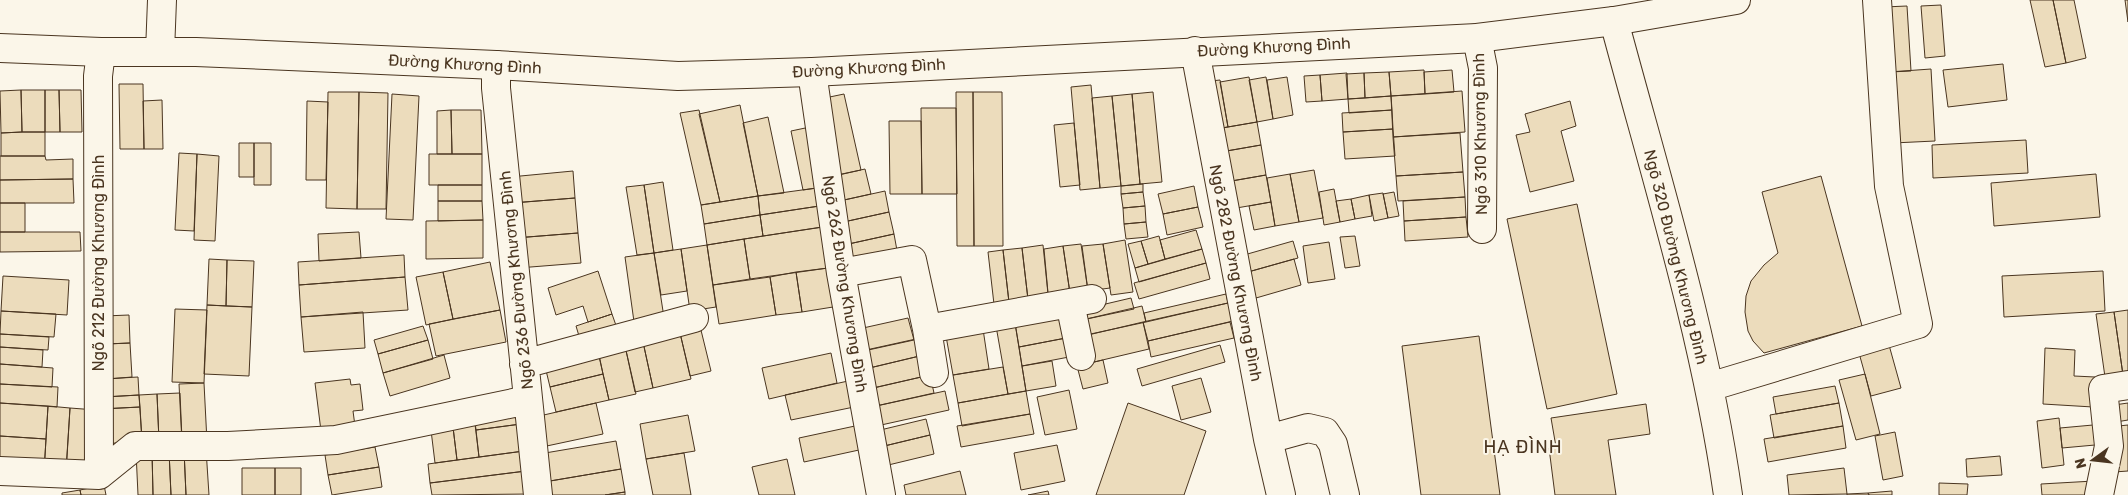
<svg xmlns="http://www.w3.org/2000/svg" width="2128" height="495" viewBox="0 0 2128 495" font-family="Rubik,sans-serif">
  <rect width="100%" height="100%" fill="#fbf6e9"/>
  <path fill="#ecdcbc" stroke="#4a3520" d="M 2030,0 L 2053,0 L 2066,63 L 2045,67 Z
    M 2053,0 L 2074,0 L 2086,58 L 2066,63 Z
    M 2125,0 L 2128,0 L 2128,22 Z
    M 1941,5 L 1945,56 L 1925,58 L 1921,6 Z
    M 1907,6 L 1911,71 L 1889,72 L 1884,7 Z
    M 2003,64 L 2007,100 L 1948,107 L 1943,70 Z
    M 1931,69 L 1935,141 L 1893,143 L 1889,72 Z
    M 1424,70 L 1425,94 L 1391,96 L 1389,72 Z
    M 1452,70 L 1454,92 L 1425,94 L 1424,72 Z
    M 1389,72 L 1391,96 L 1365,98 L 1364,73 Z
    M 1347,73 L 1348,99 L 1322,101 L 1320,75 Z
    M 1364,73 L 1365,98 L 1348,99 L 1346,74 Z
    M 1320,75 L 1322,101 L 1306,102 L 1304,76 Z
    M 1249,77 L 1257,122 L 1228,127 L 1220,82 Z
    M 1266,77 L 1273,119 L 1257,122 L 1249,80 Z
    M 1287,77 L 1293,115 L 1273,119 L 1267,80 Z
    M 1220,80 L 1228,127 L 1210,130 L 1202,82 Z
    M 119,84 L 143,84 L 144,149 L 120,149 Z
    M 1091,85 L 1100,188 L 1080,190 L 1071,87 Z
    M 21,90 L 22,132 L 1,133 L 0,91 Z
    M 21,90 L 45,90 L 45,132 L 22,132 Z
    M 45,90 L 59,90 L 60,132 L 45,132 Z
    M 59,90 L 81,90 L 82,132 L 60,132 Z
    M 1462,91 L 1465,132 L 1393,137 L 1391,96 Z
    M 328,92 L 359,92 L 357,209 L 326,208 Z
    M 359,92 L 388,93 L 386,209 L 357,209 Z
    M 956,92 L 973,92 L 974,246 L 957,246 Z
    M 973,92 L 1002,92 L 1003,246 L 974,246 Z
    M 1153,92 L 1162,182 L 1140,184 L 1132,94 Z
    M 392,94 L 419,96 L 413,220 L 386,219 Z
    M 844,94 L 861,170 L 837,175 L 820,99 Z
    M 1132,94 L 1140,184 L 1121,186 L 1112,96 Z
    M 1112,96 L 1121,186 L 1100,188 L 1092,98 Z
    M 1391,96 L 1392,110 L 1349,113 L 1348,99 Z
    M 162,100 L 163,149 L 144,149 L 143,101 Z
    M 307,101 L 328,102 L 326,180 L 306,180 Z
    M 1570,101 L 1576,126 L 1561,131 L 1574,181 L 1530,192 L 1516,135 L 1530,132 L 1525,114 Z
    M 740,105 L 758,196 L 720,202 L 699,114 Z
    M 921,108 L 956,108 L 957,194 L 922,194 Z
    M 451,110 L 452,154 L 437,154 L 437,111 Z
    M 451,110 L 481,110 L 482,154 L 452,154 Z
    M 699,110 L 720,202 L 701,205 L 680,113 Z
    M 1392,110 L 1393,129 L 1343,132 L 1342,113 Z
    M 768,117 L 784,193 L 758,196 L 743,123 Z
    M 889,121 L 921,121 L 922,194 L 890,194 Z
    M 1257,122 L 1261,145 L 1215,153 L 1210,130 Z
    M 1074,123 L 1080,185 L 1060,187 L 1054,125 Z
    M 810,127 L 824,187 L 803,190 L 791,131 Z
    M 1393,129 L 1395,156 L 1345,159 L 1343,132 Z
    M 22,132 L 45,132 L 45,156 L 1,156 L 1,133 Z
    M 1460,133 L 1463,172 L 1396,176 L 1393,137 Z
    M 2026,140 L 2028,173 L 1933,178 L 1932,145 Z
    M 239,143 L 254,143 L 254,177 L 239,177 Z
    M 254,143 L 271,143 L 271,185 L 254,185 Z
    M 1261,145 L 1266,175 L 1220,183 L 1215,153 Z
    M 179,153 L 197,154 L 194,231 L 175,230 Z
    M 197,154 L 219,156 L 215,241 L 194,240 Z
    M 429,154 L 482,154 L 482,185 L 429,185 Z
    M 0,156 L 45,156 L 46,160 L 73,159 L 73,179 L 0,180 Z
    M 865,169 L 871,194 L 835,202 L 830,177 Z
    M 1314,170 L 1323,218 L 1299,222 L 1290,174 Z
    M 573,171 L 575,198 L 512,203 L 510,177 Z
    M 1463,172 L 1465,197 L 1398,201 L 1396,176 Z
    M 1290,174 L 1299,222 L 1275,226 L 1267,178 Z
    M 2096,174 L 2100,217 L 1994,226 L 1991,183 Z
    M 1266,175 L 1271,202 L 1225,210 L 1220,183 Z
    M 1821,176 L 1862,326 L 1764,353 L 1753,341 L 1748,331 L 1745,312 L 1746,296 L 1751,281 L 1764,265 L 1778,253 L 1762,192 Z
    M 73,179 L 74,203 L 0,203 L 0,180 Z
    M 663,182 L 673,250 L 654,253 L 644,185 Z
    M 1143,184 L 1143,192 L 1121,194 L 1121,186 Z
    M 438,185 L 482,185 L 482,201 L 438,201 Z
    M 644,185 L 654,253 L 637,255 L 626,187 Z
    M 1194,186 L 1198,207 L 1163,214 L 1158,194 Z
    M 824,187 L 826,205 L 760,215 L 758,196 Z
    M 1334,189 L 1340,222 L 1324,225 L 1319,192 Z
    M 885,191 L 889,212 L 839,223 L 835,202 Z
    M 1143,192 L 1145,206 L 1123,208 L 1121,194 Z
    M 1394,192 L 1399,216 L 1388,218 L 1383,194 Z
    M 1383,193 L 1388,218 L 1374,221 L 1369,195 Z
    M 1369,195 L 1372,216 L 1355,219 L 1351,199 Z
    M 758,196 L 760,215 L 704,224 L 701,205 Z
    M 1465,197 L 1466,217 L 1404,221 L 1403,201 Z
    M 575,198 L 578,233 L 515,238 L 512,203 Z
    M 1351,199 L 1355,219 L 1340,222 L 1336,201 Z
    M 438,201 L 482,201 L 483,220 L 438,221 Z
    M 1271,202 L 1275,226 L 1254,230 L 1249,206 Z
    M 0,203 L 25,203 L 25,232 L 0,232 Z
    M 1577,204 L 1617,394 L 1547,409 L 1507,219 Z
    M 826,205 L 830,226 L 763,236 L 760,215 Z
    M 1145,206 L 1146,222 L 1124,224 L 1123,208 Z
    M 1198,207 L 1203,227 L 1167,235 L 1163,214 Z
    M 889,212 L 894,234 L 844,245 L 839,223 Z
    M 760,215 L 763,236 L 707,245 L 704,224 Z
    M 1466,217 L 1468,237 L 1405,241 L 1404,221 Z
    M 483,220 L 483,258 L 426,259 L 426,221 Z
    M 1146,222 L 1148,237 L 1126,239 L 1124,224 Z
    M 822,227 L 828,268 L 750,279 L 744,239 Z
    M 1196,230 L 1202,249 L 1165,259 L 1160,240 Z
    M 0,232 L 80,232 L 81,251 L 0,252 Z
    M 359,232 L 361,258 L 319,261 L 318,234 Z
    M 578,233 L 581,263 L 518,268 L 515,238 Z
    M 894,234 L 898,256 L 849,266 L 844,245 Z
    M 1159,236 L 1165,259 L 1148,264 L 1141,241 Z
    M 1355,236 L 1360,266 L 1345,268 L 1340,237 Z
    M 744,239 L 750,279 L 713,285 L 707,245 Z
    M 1125,240 L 1133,292 L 1111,295 L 1103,244 Z
    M 1141,241 L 1148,264 L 1135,268 L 1128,244 Z
    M 1293,241 L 1298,258 L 1248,272 L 1244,255 Z
    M 1329,242 L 1335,279 L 1308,283 L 1303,246 Z
    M 1081,244 L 1088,291 L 1071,300 L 1063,246 Z
    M 1103,244 L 1110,288 L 1088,291 L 1082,246 Z
    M 707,245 L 716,307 L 690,311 L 681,249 Z
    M 1043,245 L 1049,304 L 1029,308 L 1022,248 Z
    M 1063,246 L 1071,300 L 1049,304 L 1044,249 Z
    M 1022,248 L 1029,308 L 1010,311 L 1003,250 Z
    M 681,249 L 687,291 L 661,295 L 654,253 Z
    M 1202,249 L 1206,263 L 1139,282 L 1135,268 Z
    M 1003,250 L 1010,311 L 995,313 L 988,252 Z
    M 654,253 L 665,324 L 635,329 L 625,257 Z
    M 404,255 L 405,277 L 299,285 L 298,262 Z
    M 209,259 L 227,260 L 226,306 L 207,305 Z
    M 1294,259 L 1301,285 L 1256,298 L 1248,272 Z
    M 227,260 L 254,261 L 252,307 L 226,306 Z
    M 490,262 L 500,310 L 453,319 L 443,272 Z
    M 1206,263 L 1210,279 L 1139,299 L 1134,283 Z
    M 828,268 L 833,307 L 802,312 L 796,272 Z
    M 598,271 L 612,314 L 588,322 L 583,306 L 556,315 L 548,288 Z
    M 2103,271 L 2105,311 L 2004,317 L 2002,276 Z
    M 443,272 L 453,319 L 426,325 L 416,277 Z
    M 796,272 L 802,312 L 776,315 L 770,277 Z
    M 3,276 L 69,280 L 67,315 L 1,311 Z
    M 405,277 L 408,310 L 301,317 L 299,285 Z
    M 770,277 L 776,315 L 719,324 L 713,285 Z
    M 1226,294 L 1228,303 L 1146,322 L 1144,313 Z
    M 1131,298 L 1134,309 L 1082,320 L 1080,310 Z
    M 1228,303 L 1233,321 L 1148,341 L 1143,322 Z
    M 207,305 L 252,307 L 249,376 L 204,374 Z
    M 1142,306 L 1146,322 L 1086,335 L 1082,320 Z
    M 175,309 L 207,310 L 204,383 L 172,382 Z
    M 500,310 L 506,342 L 436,356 L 429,324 Z
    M 2128,310 L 2128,381 L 2124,382 L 2114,312 Z
    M 1,311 L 56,314 L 54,337 L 0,334 Z
    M 363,312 L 365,348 L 304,352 L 301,317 Z
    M 2114,312 L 2124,382 L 2106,384 L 2096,314 Z
    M 612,314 L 619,334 L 582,346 L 576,326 Z
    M 129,315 L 130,343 L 106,344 L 104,316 Z
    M 1064,316 L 1066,338 L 1019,347 L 1015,323 Z
    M 908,318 L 914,340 L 859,352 L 854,330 Z
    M 699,322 L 711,371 L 690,376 L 680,333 Z
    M 1143,322 L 1149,349 L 1094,362 L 1088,335 Z
    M 1230,322 L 1234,338 L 1151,357 L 1148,341 Z
    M 1015,323 L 1026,391 L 1008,394 L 996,326 Z
    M 423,326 L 428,340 L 378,354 L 374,340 Z
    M 983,329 L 989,369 L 953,375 L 946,336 Z
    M 680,333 L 691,379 L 653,388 L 643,342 Z
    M 0,334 L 49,337 L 48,350 L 0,347 Z
    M 1479,336 L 1500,495 L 1421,495 L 1402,346 Z
    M 925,337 L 928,354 L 861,370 L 857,352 Z
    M 1066,338 L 1069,357 L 1022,366 L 1019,347 Z
    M 428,340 L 433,359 L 383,373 L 378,354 Z
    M 643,342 L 653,388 L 635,392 L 625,346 Z
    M 130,343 L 132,377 L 108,379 L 106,344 Z
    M 1220,345 L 1225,362 L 1142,386 L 1137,369 Z
    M 1889,345 L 1901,388 L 1871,396 L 1859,353 Z
    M 625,346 L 636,394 L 609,400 L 598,352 Z
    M 0,347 L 43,350 L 42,367 L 0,364 Z
    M 2045,348 L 2075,350 L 2074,376 L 2095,377 L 2093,407 L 2043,404 Z
    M 598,350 L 603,374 L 550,387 L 544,362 Z
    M 831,353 L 837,383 L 769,399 L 762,368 Z
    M 928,354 L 930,375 L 865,390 L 861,370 Z
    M 444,355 L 450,378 L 390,396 L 383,373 Z
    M 1103,360 L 1108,383 L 1083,389 L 1077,366 Z
    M 1052,361 L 1056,386 L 1026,391 L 1022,366 Z
    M 0,364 L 53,368 L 52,387 L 0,384 Z
    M 1003,367 L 1008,394 L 958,403 L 953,375 Z
    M 603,374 L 609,400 L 556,412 L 550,387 Z
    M 1865,374 L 1880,434 L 1856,440 L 1839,380 Z
    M 930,375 L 934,393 L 867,408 L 864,390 Z
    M 138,377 L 139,395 L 104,397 L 103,379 Z
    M 1201,378 L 1211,412 L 1181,420 L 1172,386 Z
    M 350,379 L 351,385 L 360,384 L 363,410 L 353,411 L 355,426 L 321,431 L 315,383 Z
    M 848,381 L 854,407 L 791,420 L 785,395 Z
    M 204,383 L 207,442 L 182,443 L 179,384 Z
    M 0,384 L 58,387 L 57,407 L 0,403 Z
    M 1835,386 L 1839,403 L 1776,414 L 1773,397 Z
    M 1069,390 L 1077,429 L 1045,435 L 1037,397 Z
    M 945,391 L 949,410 L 872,427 L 867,408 Z
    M 1026,391 L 1030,414 L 962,426 L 958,403 Z
    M 180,393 L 182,440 L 159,441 L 157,394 Z
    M 157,394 L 159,441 L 142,441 L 139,395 Z
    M 139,395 L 140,407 L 101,409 L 104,397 Z
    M 0,403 L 48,406 L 46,439 L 0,436 Z
    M 596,403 L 603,434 L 542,447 L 535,417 Z
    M 1128,403 L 1206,431 L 1184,495 L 1096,495 Z
    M 1839,403 L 1843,426 L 1774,438 L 1770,415 Z
    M 2128,403 L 2128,420 L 2110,423 L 2107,406 Z
    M 1646,404 L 1650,434 L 1608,440 L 1616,495 L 1555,495 L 1549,448 L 1556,447 L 1551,418 Z
    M 48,406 L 70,408 L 66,473 L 44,472 Z
    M 140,407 L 142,441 L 103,444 L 101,409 Z
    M 518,407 L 521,424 L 476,430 L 474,413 Z
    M 70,408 L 96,410 L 93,472 L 66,470 Z
    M 1030,414 L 1034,434 L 961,447 L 957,426 Z
    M 688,415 L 695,451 L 646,459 L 640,424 Z
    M 474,416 L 479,457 L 457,460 L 452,419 Z
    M 2059,418 L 2064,465 L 2042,468 L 2037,421 Z
    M 452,419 L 457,460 L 435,463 L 430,422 Z
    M 926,419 L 930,435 L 876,448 L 872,432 Z
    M 521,424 L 524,451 L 479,457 L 476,430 Z
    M 2104,424 L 2106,444 L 2062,448 L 2060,428 Z
    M 2128,425 L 2128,471 L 2114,472 L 2109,427 Z
    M 855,426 L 859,450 L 804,462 L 799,438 Z
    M 1843,426 L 1846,448 L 1768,462 L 1764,439 Z
    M 1895,432 L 1903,476 L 1883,480 L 1875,436 Z
    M 930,435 L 934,454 L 880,467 L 876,448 Z
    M 0,436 L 46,439 L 44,472 L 0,469 Z
    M 616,441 L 621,469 L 550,481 L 545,453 Z
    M 1057,445 L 1065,481 L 1021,490 L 1014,453 Z
    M 375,447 L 379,467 L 328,475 L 325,455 Z
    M 206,449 L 209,495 L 186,495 L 184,450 Z
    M 184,450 L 186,495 L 171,495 L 169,451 Z
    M 152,451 L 153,495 L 138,495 L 136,452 Z
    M 152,451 L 169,451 L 171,495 L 153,495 Z
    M 524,451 L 526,471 L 430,483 L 428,464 Z
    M 684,453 L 691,495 L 653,495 L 646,459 Z
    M 2000,456 L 2002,475 L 1967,477 L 1966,459 Z
    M 787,459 L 795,495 L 759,495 L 752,467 Z
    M 379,467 L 382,487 L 332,495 L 328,475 Z
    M 242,468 L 275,468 L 275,495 L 242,495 Z
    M 275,468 L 301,468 L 301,495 L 275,495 Z
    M 1844,468 L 1847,494 L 1789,495 L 1787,475 Z
    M 621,469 L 625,492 L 605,495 L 552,495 L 550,481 Z
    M 526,471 L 530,494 L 432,495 L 430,483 Z
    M 960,471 L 966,495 L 906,495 L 904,485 Z
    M 2094,481 L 2096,495 L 2042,495 L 2041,484 Z
    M 1939,483 L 1968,484 L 1967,495 L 1939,495 Z
    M 104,485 L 106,495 L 81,495 L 80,490 Z
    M 80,490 L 81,495 L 62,495 L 62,493 Z
    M 1048,491 L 1049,495 L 1028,495 Z
    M 1892,491 L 1892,495 L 1869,495 L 1868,493 Z
    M 625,492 L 625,495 L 605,495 Z
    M 1868,493 L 1869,495 L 1847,495 L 1847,494 Z"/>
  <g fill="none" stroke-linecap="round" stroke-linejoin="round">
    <g stroke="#4a3520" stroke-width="30">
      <path id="minor" d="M 1614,21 C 1656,178 1705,334 1728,495
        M 1477,38 L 1483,68 L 1482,229
        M 1195,51 L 1268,439 L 1281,495
        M 160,52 L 162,0
        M 496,65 L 496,88 L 538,495
        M 812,72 L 841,273 L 881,495
        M 841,273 L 912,260 L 927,329 L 1092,299
        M 1070,303 L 1081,356
        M 927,329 L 934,373
        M 524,364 L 694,318
        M 1709,387 L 1918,324 L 1889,186 L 1877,0
        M 1268,439 L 1308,428 L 1325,432 L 1333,444 L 1345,495
        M 0,471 L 99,475 L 135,446 L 228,446 L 336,440 L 528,400
        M 99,475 L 98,76 L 101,52
        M 2099,495 L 2109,446 L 2103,389 L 2128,385"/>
    </g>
    <g stroke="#4a3520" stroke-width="30">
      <path id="major" d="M 0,48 L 101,52 L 196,52 L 496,65 L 678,76 L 812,72 L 1477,38 L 1614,21 L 1736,0"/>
    </g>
    <use href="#minor" stroke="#fbf6e9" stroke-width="28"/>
    <use href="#major" stroke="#fbf6e9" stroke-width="28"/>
  </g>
  <g text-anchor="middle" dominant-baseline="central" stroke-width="4" stroke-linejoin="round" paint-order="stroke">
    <g font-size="16" fill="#4a3520" stroke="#fbf6e9">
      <text transform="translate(1274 47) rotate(-3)">Đường Khương Đình</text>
      <text transform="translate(465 64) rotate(3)">Đường Khương Đình</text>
      <text transform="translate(869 68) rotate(-3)">Đường Khương Đình</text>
      <text transform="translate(1480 134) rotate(-91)">Ngõ 310 Khương Đình</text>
      <text transform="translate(1676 257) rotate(76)">Ngõ 320 Đường Khương Đình</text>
      <text transform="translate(98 263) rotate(-90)">Ngõ 212 Đường Khương Đình</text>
      <text transform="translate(1236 273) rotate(79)">Ngõ 282 Đường Khương Đình</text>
      <text transform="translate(516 280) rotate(-96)">Ngõ 236 Đường Khương Đình</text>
      <text transform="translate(845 284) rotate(81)">Ngõ 262 Đường Khương Đình</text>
    </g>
    <g font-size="18" letter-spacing="1" fill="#4a3520" stroke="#fbf6e9">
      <text x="1523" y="447">HẠ ĐÌNH</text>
    </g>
  </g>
  <g transform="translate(2093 460) rotate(255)" stroke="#fbf6e9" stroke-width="4" paint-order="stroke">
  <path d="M0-4L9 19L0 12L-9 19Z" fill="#4a3520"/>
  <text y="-8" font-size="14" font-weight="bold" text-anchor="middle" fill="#4a3520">N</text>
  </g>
</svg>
